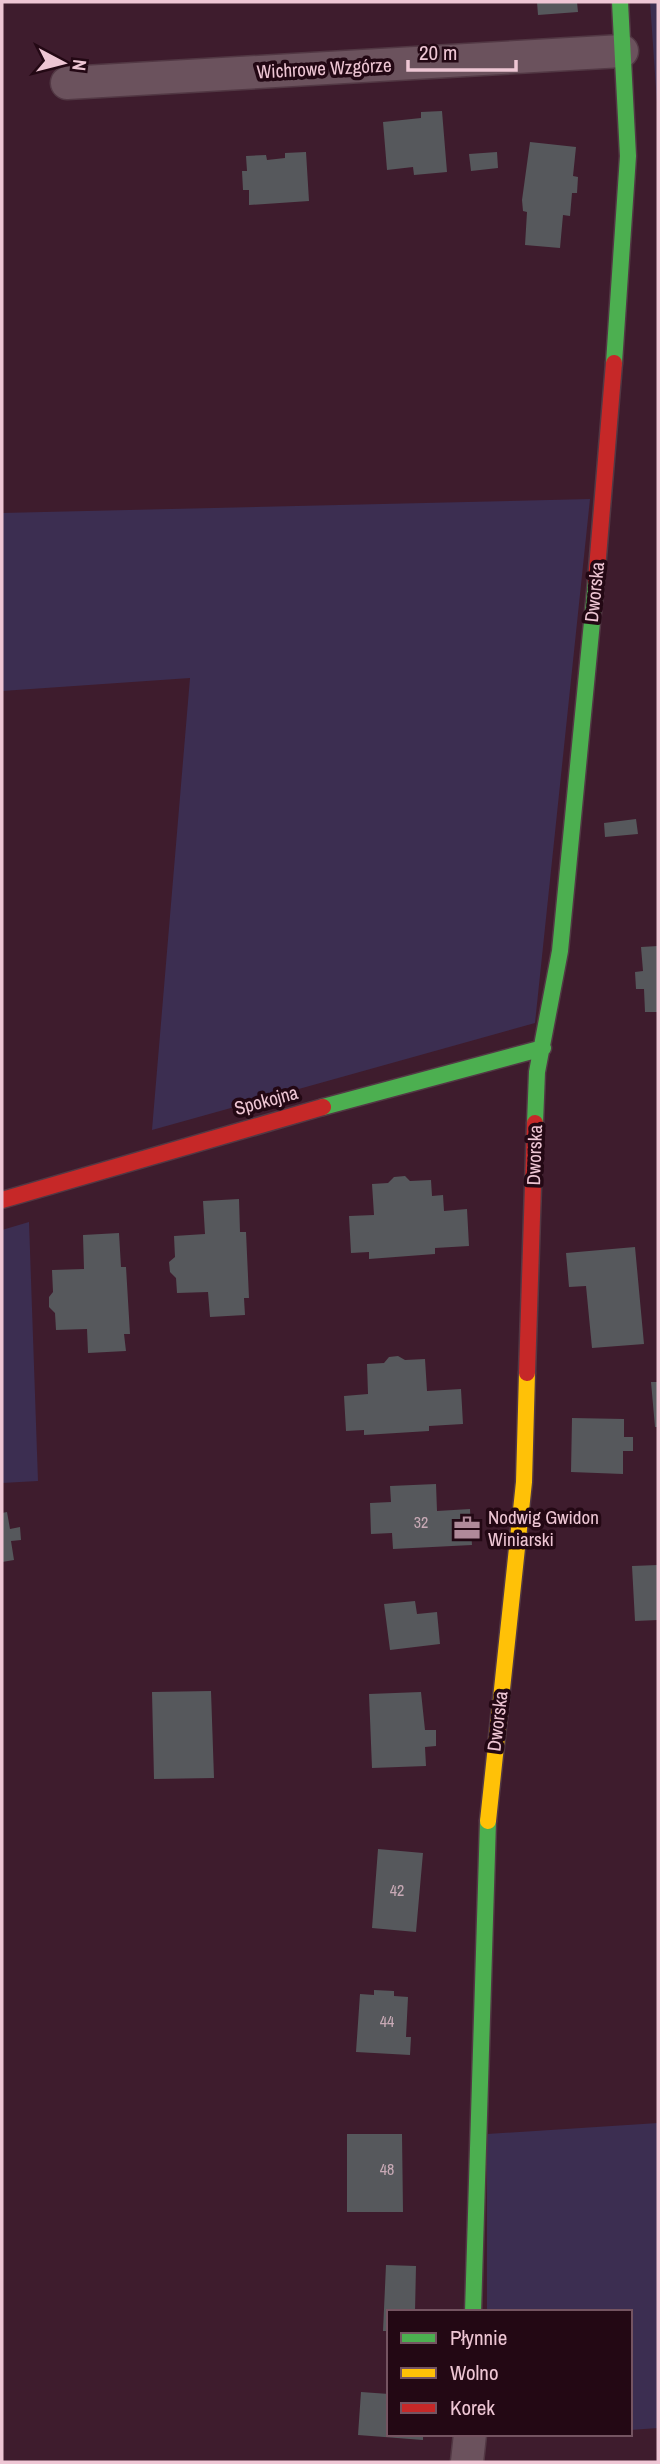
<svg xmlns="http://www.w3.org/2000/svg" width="660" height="2464" viewBox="0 0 660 2464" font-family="'Archivo Narrow',sans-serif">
  <rect width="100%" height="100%" fill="#3e1c2d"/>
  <path fill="#3c2e51" d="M 650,2 L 658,2 L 658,117 Z
    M 590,499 L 535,1023 L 152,1130 L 190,678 L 2,691 L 2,513 Z
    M 29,1222 L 38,1481 L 2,1483 L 2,1230 Z
    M 658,2123 L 658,2428 L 630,2430 L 630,2312 L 487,2312 L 487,2134 Z"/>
  <path fill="#56585c" d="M 537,2 L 577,2 L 578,12 L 538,15 Z
    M 442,111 L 447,172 L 414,175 L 413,167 L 387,170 L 383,122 L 421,118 L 421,112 Z
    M 530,142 L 576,147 L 573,176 L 578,177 L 577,193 L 572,193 L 570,216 L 563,215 L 560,248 L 525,245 L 527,212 L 523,211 L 522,200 Z
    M 306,152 L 309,201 L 249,205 L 249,190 L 243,190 L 242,171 L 247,171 L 246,156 L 266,155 L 267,160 L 285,158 L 285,153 Z
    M 497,152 L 498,168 L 471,171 L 469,154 Z
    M 636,819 L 638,834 L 605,837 L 604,823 Z
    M 658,946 L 658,1012 L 645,1012 L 644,989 L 636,989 L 635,972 L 643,971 L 641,947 Z
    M 405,1176 L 410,1181 L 431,1180 L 432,1196 L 443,1195 L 444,1211 L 467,1209 L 469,1246 L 435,1248 L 435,1254 L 369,1259 L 369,1252 L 351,1253 L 349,1216 L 374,1215 L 372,1184 L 388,1183 L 394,1177 Z
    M 239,1199 L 240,1232 L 246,1232 L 249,1298 L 244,1298 L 245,1315 L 210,1317 L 208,1292 L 177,1293 L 176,1278 L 170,1272 L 169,1262 L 175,1257 L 174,1236 L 205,1234 L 203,1201 Z
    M 119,1233 L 121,1267 L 126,1267 L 130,1334 L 124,1334 L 126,1351 L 88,1353 L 87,1329 L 56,1330 L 55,1313 L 49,1307 L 49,1297 L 53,1292 L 52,1270 L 84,1269 L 83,1235 Z
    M 635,1247 L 644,1344 L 592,1348 L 586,1286 L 569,1287 L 566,1253 Z
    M 398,1356 L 405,1360 L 425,1359 L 427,1391 L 461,1389 L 463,1424 L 429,1426 L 429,1431 L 364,1435 L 364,1430 L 346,1431 L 344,1396 L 368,1394 L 367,1364 L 384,1363 L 389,1357 Z
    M 651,1382 L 658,1382 L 658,1427 L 655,1427 Z
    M 572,1418 L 624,1419 L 624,1437 L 633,1437 L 633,1451 L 623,1451 L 623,1474 L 571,1472 Z
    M 436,1484 L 437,1511 L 470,1509 L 472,1545 L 393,1549 L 392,1533 L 371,1534 L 370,1503 L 391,1502 L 390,1486 Z
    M 7,1512 L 10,1529 L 20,1527 L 21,1540 L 11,1541 L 14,1560 L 2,1562 L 2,1513 Z
    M 658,1565 L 658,1620 L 635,1621 L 632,1566 Z
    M 415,1601 L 417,1614 L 437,1612 L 440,1644 L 390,1650 L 384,1604 Z
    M 211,1691 L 214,1778 L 154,1779 L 152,1692 Z
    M 421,1692 L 425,1730 L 436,1730 L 436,1746 L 425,1747 L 426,1766 L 372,1768 L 369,1694 Z
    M 378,1849 L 423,1853 L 416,1932 L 372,1928 Z
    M 374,1990 L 394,1991 L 394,1996 L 408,1997 L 406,2037 L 411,2037 L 410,2055 L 356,2052 L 360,1994 L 374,1995 Z
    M 347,2134 L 402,2134 L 403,2212 L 347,2212 Z
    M 386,2265 L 416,2266 L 415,2312 L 389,2312 L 389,2331 L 383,2331 Z
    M 361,2392 L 389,2394 L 389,2434 L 423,2434 L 423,2440 L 358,2435 Z"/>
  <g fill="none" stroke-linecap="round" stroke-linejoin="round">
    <g stroke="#523844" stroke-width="35">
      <path id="street" d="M 67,83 L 622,51
        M 467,2462 L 470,2434"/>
    </g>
    <g stroke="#523844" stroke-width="19">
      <path id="fast" d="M 614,363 L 628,156 L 620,2
        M 323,1107 L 543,1048
        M 535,1123 L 537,1072 L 560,951 L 596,581
        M 473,2312 L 488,1821"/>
    </g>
    <g stroke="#523844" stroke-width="19">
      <path id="slow" d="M 488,1821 L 524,1482 L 527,1373"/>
    </g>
    <g stroke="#523844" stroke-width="19">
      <path id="jam" d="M 596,581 L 614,363
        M 2,1200 L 323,1107
        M 527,1373 L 535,1123"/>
    </g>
    <use href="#street" stroke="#6b525d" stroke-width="32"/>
    <use href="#fast" stroke="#4caf50" stroke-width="16"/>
    <use href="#slow" stroke="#ffc107" stroke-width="16"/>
    <use href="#jam" stroke="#c62828" stroke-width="16"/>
  </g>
  <defs>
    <g id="office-bare" transform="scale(2.1)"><path d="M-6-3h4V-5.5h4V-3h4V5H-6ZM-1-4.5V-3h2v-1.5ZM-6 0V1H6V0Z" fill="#b08a9a" stroke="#230814" stroke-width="2.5" paint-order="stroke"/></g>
  </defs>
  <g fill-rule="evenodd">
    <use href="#office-bare" x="467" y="1528"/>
  </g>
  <g text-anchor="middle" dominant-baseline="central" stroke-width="7" stroke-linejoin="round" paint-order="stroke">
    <g font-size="16" fill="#c8aab6">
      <text x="421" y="1522">32</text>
      <text x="397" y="1890">42</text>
      <text x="387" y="2021">44</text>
      <text x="387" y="2169">48</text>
    </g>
    <g font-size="19" fill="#eec6d4" stroke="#230814">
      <text transform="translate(324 68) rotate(-3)">Wichrowe Wzgórze</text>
      <text transform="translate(594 592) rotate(-84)">Dworska</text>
      <text transform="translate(266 1100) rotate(-15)">Spokojna</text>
      <text transform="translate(534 1155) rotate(-88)">Dworska</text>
      <text transform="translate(497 1721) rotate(-83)">Dworska</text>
    </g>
    <g font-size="19" fill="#eec6d4" stroke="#230814" text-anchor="start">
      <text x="488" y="1517">Nodwig Gwidon<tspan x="488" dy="22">Winiarski</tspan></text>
    </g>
  </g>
  <rect width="660" height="2464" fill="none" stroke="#eec6d4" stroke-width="7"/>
  <rect x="387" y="2310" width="245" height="126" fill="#230814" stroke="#745461" stroke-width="2"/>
  <rect x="401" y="2333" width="35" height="10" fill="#4caf50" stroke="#745461" stroke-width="2"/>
  <text x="450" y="2345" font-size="21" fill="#eec6d4">Płynnie</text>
  <rect x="401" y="2368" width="35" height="10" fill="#ffc107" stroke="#745461" stroke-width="2"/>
  <text x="450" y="2380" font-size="21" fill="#eec6d4">Wolno</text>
  <rect x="401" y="2403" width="35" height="10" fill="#c62828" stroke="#745461" stroke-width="2"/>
  <text x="450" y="2415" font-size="21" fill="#eec6d4">Korek</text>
  <g transform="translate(63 63) rotate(97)" stroke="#230814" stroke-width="5" paint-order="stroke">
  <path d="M0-5L12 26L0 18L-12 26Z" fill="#eec6d4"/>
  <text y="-10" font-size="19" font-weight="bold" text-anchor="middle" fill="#eec6d4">N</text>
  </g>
  <path d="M408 60v10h108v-10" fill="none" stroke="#eec6d4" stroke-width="3.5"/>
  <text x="419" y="60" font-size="21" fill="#eec6d4" stroke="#230814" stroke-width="5" paint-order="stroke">20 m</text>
</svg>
